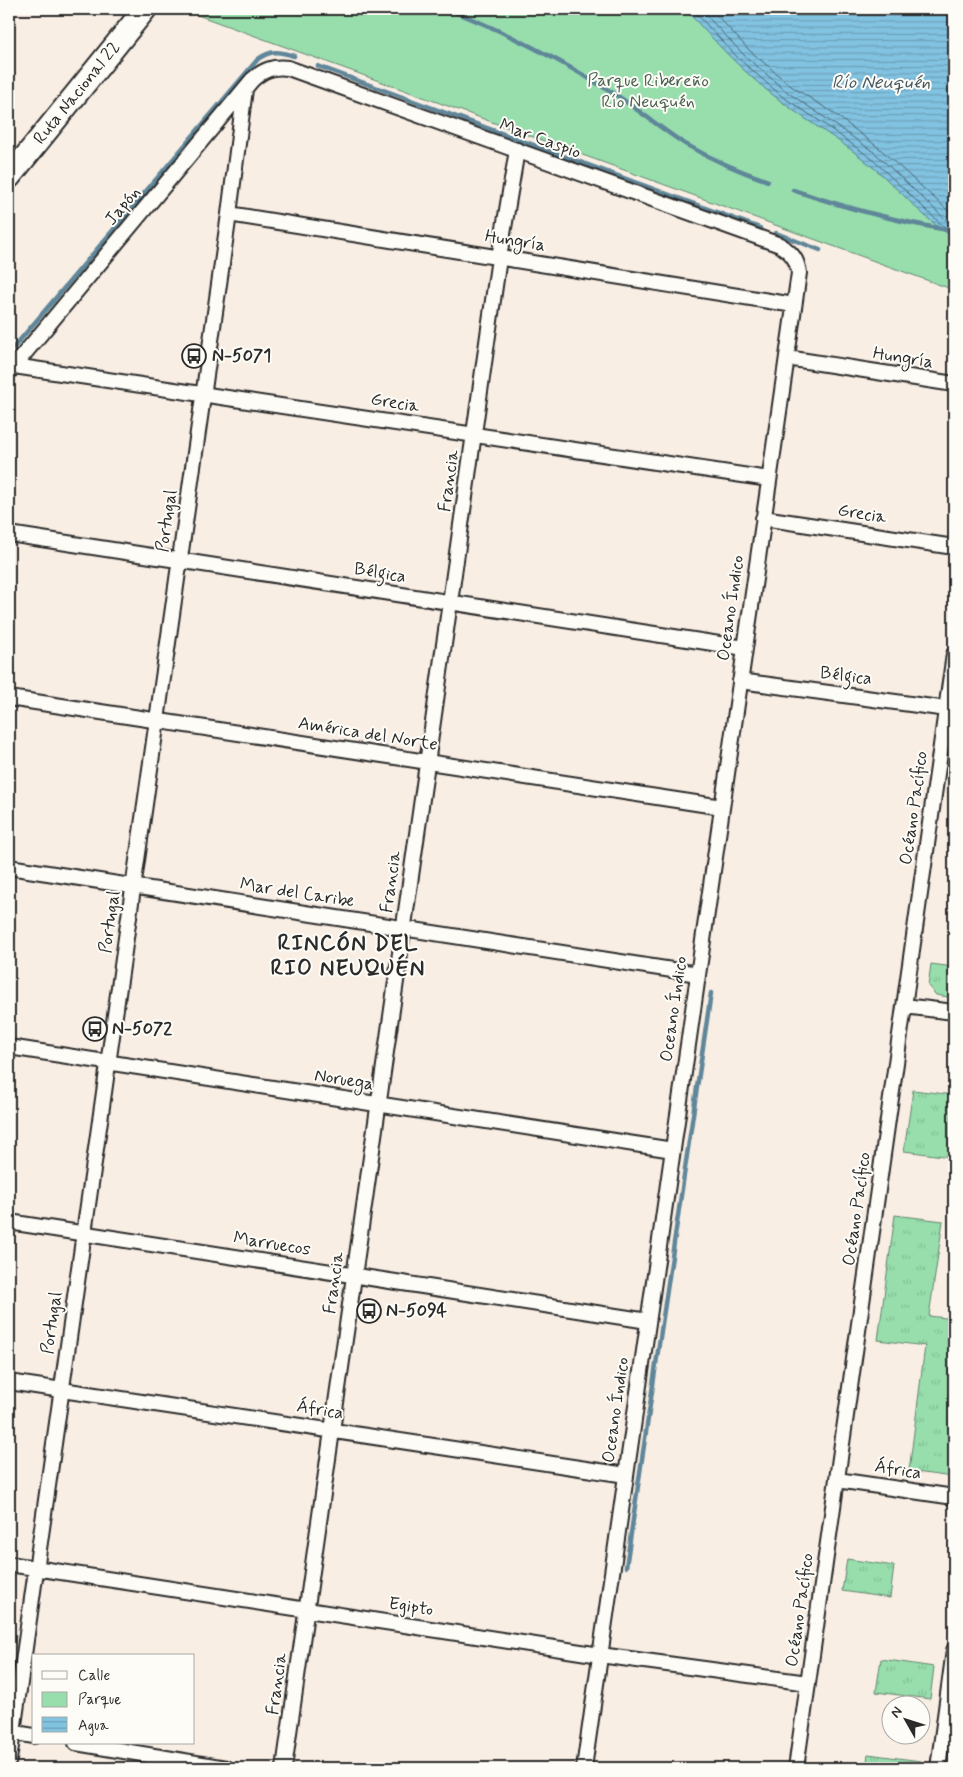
<svg xmlns="http://www.w3.org/2000/svg" width="963" height="1777" viewBox="0 0 963 1777" font-family="Mynerve,sans-serif">
  <defs>
    <pattern id="grass-tufts" width="24" height="20" patternUnits="userSpaceOnUse" patternTransform="scale(1.25)"><rect width="24" height="20" fill="#97deac"/><path d="M3 7l-1-3M5 7V3M7 7l1-3M15 17l-1-3M17 17v-4M19 17l1-3" fill="none" stroke="#82bf94"/></pattern>
    <pattern id="water-rules" width="6" height="5" patternUnits="userSpaceOnUse" patternTransform="scale(1.25)"><rect width="6" height="5" fill="#82c3e2"/><path d="M0 2.5h6" fill="none" stroke="#6b9fb7"/></pattern>
  </defs>
  <rect width="100%" height="100%" fill="#f9eee4"/>
  <filter id="ink" filterUnits="userSpaceOnUse"><feTurbulence type="fractalNoise" baseFrequency=".02" numOctaves="2"/><feDisplacementMap in="SourceGraphic" scale="10" xChannelSelector="R" yChannelSelector="G"/><feConvolveMatrix kernelMatrix="1 2 1 2 8 2 1 2 1" color-interpolation-filters="sRGB"/></filter>
  <g filter="url(#ink)">
    <path fill="url(#grass-tufts)" stroke="#61846c" d="M 931,964 L 954,967 L 954,998 L 936,995 L 928,986 Z
      M 913,1090 L 954,1095 L 954,1133 L 951,1157 L 904,1151 Z
      M 895,1215 L 943,1221 L 929,1316 L 954,1319 L 954,1475 L 952,1477 L 909,1471 L 925,1346 L 878,1340 Z
      M 847,1559 L 894,1566 L 890,1598 L 842,1591 Z
      M 881,1659 L 934,1667 L 930,1699 L 876,1692 Z
      M 868,1754 L 921,1761 L 920,1768 L 866,1768 Z"/>
    <path fill="#97deac" stroke="#61846c" d="M 181,9 L 685,9 C 715,41 745,75 781,101 C 809,123 841,140 868,163 C 898,187 922,218 954,238 L 954,290 Z"/>
    <path fill="url(#water-rules)" stroke="#5f8699" d="M 685,9 L 954,9 L 954,238 C 922,218 898,187 868,163 C 841,140 809,123 781,101 C 745,75 715,41 685,9 Z"/>
    <g fill="none" stroke-linecap="round" stroke-linejoin="round">
      <path stroke="#4e6874" stroke-width="1" d="M 692,9 L 740,60 L 783,97 L 824,124 L 871,158 L 942,225 L 954,232
        M 700,9 L 744,55 L 787,92 L 827,119 L 875,153 L 946,220 L 954,225
        M 711,9 L 749,50 L 791,86 L 832,112 L 879,148 L 954,216"/>
      <path stroke="#5f8699" stroke-width="4.5" d="M 447,9 C 505,31 560,60 613,93 C 638,109 660,128 685,144 C 711,159 739,171 768,181
        M 318,66 L 760,228
        M 793,190 C 846,208 899,222 954,231
        M 776,233 L 820,250
        M 9,353 L 258,59 C 271,50 279,51 294,56
        M 626,1567 L 711,993"/>
      <g stroke="#2b2b2b" stroke-width="18">
        <path id="minor" d="M 229,214 L 794,305
          M 787,358 L 954,384
          M 14,366 L 769,479
          M 9,372 L 252,80 C 263,70 273,66 288,68 L 780,245 C 792,253 797,259 799,273 L 584,1768
          M 763,518 L 954,547
          M 9,534 L 745,648
          M 740,681 L 947,709
          M 9,698 L 722,807
          M 9,867 L 698,974
          M 904,1006 L 954,1012
          M 9,1047 L 673,1150
          M 9,1222 L 648,1321
          M 9,1382 L 626,1475
          M 837,1480 L 954,1497
          M 9,1564 L 600,1655 L 808,1683
          M 9,1732 L 34,1736
          M 76,1743 L 226,1768
          M 9,1760 L 229,214 L 245,89
          M 284,1768 L 499,258 L 517,150
          M 796,1768 L 954,654
          M 938,1768 L 954,1650"/>
      </g>
      <g stroke="#2b2b2b" stroke-width="26">
        <path id="trunk" d="M 9,177 L 145,9"/>
      </g>
      <use href="#minor" stroke="#fdfcf7" stroke-width="14"/>
      <use href="#trunk" stroke="#fdfcf7" stroke-width="22"/>
    </g>
  </g>
  <defs>
    <g id="bus-ring" transform="scale(1.25)"><circle r="9.5" fill="#fdfcf7" stroke="#2b2b2b" stroke-width="1.5"/><path d="M-5-6H5V4H4V6H2V4H-2V6H-4V4H-5ZM-3.5-4V0h7V-4ZM-3.5 1.2v1.5H-2V1.2ZM2 1.2v1.5H3.5V1.2Z" fill="#2b2b2b"/></g>
  </defs>
  <g fill-rule="evenodd">
    <use href="#bus-ring" x="194" y="356"/>
    <use href="#bus-ring" x="95" y="1029"/>
    <use href="#bus-ring" x="369" y="1311"/>
  </g>
  <g text-anchor="middle" dominant-baseline="central" stroke-width="4" stroke-linejoin="round" paint-order="stroke">
    <g font-size="18" fill="#4b6152" stroke="#fdfcf7">
      <text x="648" y="81">Parque Ribereño<tspan x="648" dy="21">Río Neuquén</tspan></text>
    </g>
    <g font-size="18" fill="#2b2b2b" stroke="#fdfcf7">
      <text transform="translate(77 93) rotate(-51)">Ruta Nacional 22</text>
      <text transform="translate(540 139) rotate(20)">Mar Caspio</text>
      <text transform="translate(123 206) rotate(-50)">Japón</text>
      <text transform="translate(515 241) rotate(9)">Hungría</text>
      <text transform="translate(903 358) rotate(9)">Hungría</text>
      <text transform="translate(395 403) rotate(9)">Grecia</text>
      <text transform="translate(449 481) rotate(-82)">Francia</text>
      <text transform="translate(862 514) rotate(9)">Grecia</text>
      <text transform="translate(167 521) rotate(-82)">Portugal</text>
      <text transform="translate(380 573) rotate(9)">Bélgica</text>
      <text transform="translate(731 608) rotate(-82)">Oceano Índico</text>
      <text transform="translate(846 676) rotate(7)">Bélgica</text>
      <text transform="translate(368 734) rotate(9)">América del Norte</text>
      <text transform="translate(914 808) rotate(-82)">Océano Pacífico</text>
      <text transform="translate(391 882) rotate(-82)">Francia</text>
      <text transform="translate(297 893) rotate(9)">Mar del Caribe</text>
      <text transform="translate(110 922) rotate(-82)">Portugal</text>
      <text transform="translate(674 1009) rotate(-82)">Oceano Índico</text>
      <text transform="translate(344 1080) rotate(9)">Noruega</text>
      <text transform="translate(857 1209) rotate(-82)">Océano Pacífico</text>
      <text transform="translate(272 1244) rotate(9)">Marruecos</text>
      <text transform="translate(334 1283) rotate(-82)">Francia</text>
      <text transform="translate(52 1323) rotate(-82)">Portugal</text>
      <text transform="translate(320 1410) rotate(9)">África</text>
      <text transform="translate(616 1410) rotate(-82)">Oceano Índico</text>
      <text transform="translate(898 1470) rotate(9)">África</text>
      <text transform="translate(411 1607) rotate(9)">Egipto</text>
      <text transform="translate(800 1610) rotate(-82)">Océano Pacífico</text>
      <text transform="translate(277 1684) rotate(-82)">Francia</text>
    </g>
    <g font-size="18" font-weight="bold" fill="#2b2b2b" stroke="#fdfcf7" text-anchor="start">
      <text x="212" y="356">N-5071</text>
      <text x="112" y="1029">N-5072</text>
      <text x="386" y="1311">N-5094</text>
    </g>
    <g font-size="19" font-style="italic" fill="#455962" stroke="#fdfcf7">
      <text x="881" y="82">Río Neuquén</text>
    </g>
    <g font-size="22" font-weight="bold" letter-spacing="1" fill="#2b2b2b" stroke="#fdfcf7">
      <text x="348" y="944">RINCÓN DEL<tspan x="348" dy="25">RIO NEUQUÉN</tspan></text>
    </g>
  </g>
  <rect width="963" height="1777" fill="none" stroke="#fdfcf7" stroke-width="30"/>
  <rect x="15" y="15" width="933" height="1747" fill="none" stroke="#2b2b2b" stroke-width="2" filter="url(#ink)"/>
  <rect x="32" y="1654" width="162" height="90" fill="#fdfcf7" stroke="#a9a8a5"/>
  <rect x="42" y="1671" width="25" height="8" fill="#fdfcf7" stroke="#a9a8a5"/>
  <text x="78" y="1680" font-size="15" fill="#2b2b2b">Calle</text>
  <rect x="42" y="1692" width="25" height="15" fill="#97deac" stroke="#a9a8a5"/>
  <text x="78" y="1704" font-size="15" fill="#2b2b2b">Parque</text>
  <rect x="42" y="1717" width="25" height="15" fill="url(#water-rules)" stroke="#a9a8a5"/>
  <text x="78" y="1730" font-size="15" fill="#2b2b2b">Agua</text>
  <g transform="translate(906 1720) rotate(309)"><circle r="24" fill="#fdfcf7" stroke="#a9a8a5"/>
  <path d="M0-4L9 19L0 12L-9 19Z" fill="#2b2b2b"/>
  <text y="-8" font-size="14" font-weight="bold" text-anchor="middle" fill="#2b2b2b">N</text>
  </g>
</svg>
